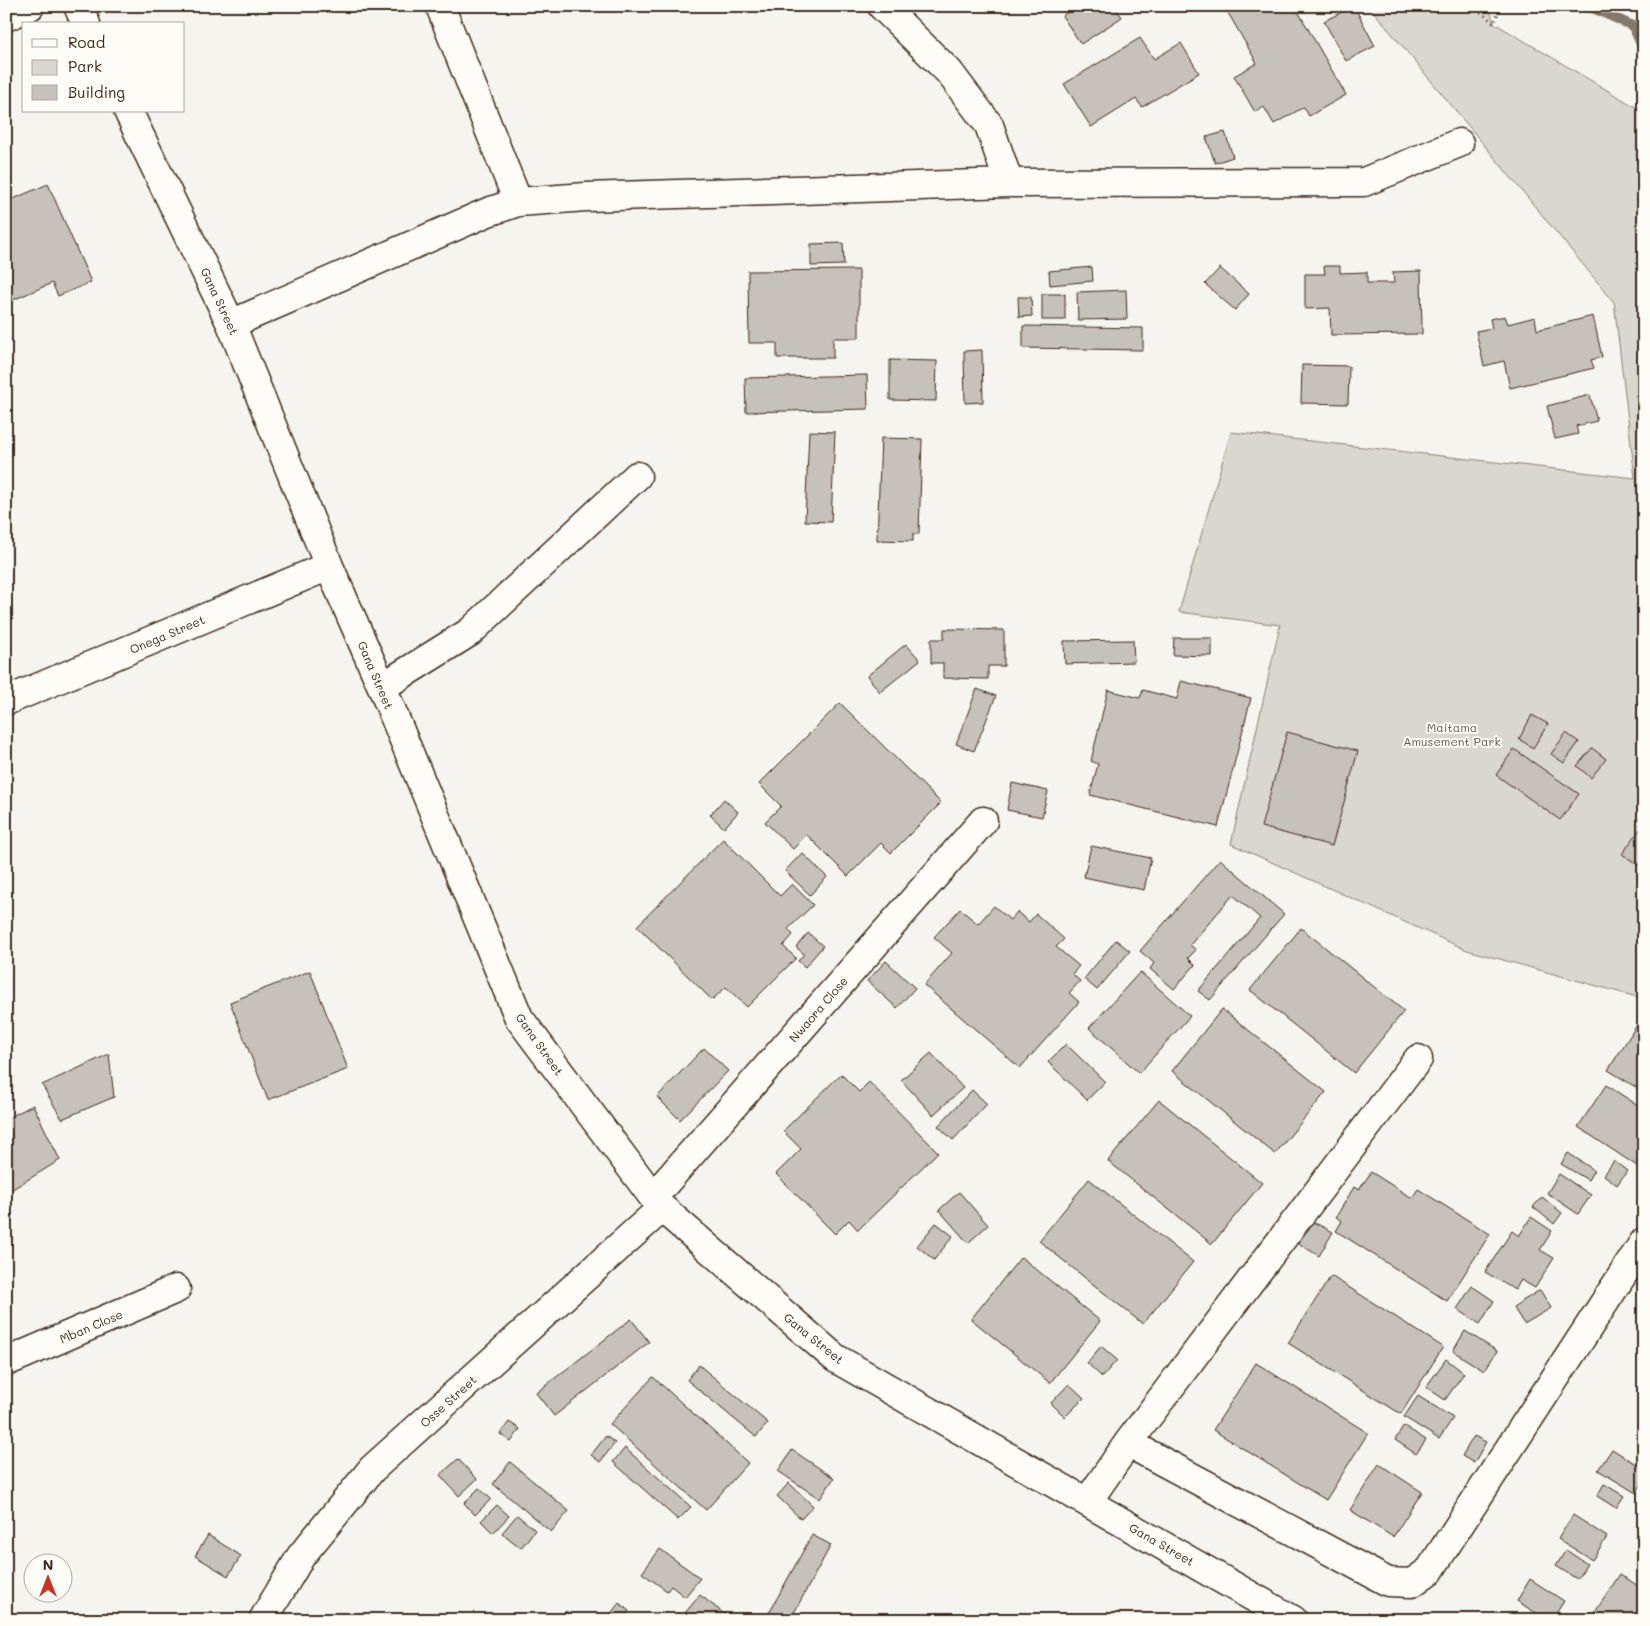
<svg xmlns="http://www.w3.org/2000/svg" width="1650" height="1626" viewBox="0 0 1650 1626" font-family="Mali,sans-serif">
  <rect width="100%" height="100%" fill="#f5f4ee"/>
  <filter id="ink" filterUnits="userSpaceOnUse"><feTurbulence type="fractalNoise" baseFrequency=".02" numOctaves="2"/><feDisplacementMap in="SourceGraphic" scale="10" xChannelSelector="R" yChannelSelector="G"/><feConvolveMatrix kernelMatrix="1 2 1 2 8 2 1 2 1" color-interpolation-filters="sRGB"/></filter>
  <g filter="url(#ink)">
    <path fill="#dad6d0" stroke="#8a8077" d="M 1369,6 L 1489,6 L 1494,23 L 1644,112 L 1644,999 L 1467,950 L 1231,844 L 1280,625 L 1179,612 L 1231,432 L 1635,478 L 1614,302 Z"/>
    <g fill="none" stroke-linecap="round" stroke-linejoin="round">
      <path stroke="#84786e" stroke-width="10" d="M 1588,6 L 1633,26 L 1644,51"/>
    </g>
    <path fill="#c7c1bb" stroke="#3b2a1e" d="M 1077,6 L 1114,6 L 1122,17 L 1081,44 L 1062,16 Z
      M 1235,6 L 1295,6 L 1346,95 L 1309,116 L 1304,107 L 1274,124 L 1264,107 L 1255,112 L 1234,76 L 1257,63 L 1227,11 Z
      M 1354,6 L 1375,46 L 1346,61 L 1324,21 Z
      M 1140,38 L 1154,59 L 1181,43 L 1199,73 L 1142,107 L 1136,99 L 1091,127 L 1064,84 Z
      M 1225,132 L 1233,157 L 1215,163 L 1206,137 Z
      M 48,184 L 91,282 L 58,296 L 52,283 L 6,303 L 6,202 Z
      M 843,243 L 844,265 L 811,266 L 811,244 Z
      M 1324,266 L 1340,266 L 1340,273 L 1367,272 L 1367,283 L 1394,283 L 1393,272 L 1421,271 L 1422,334 L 1331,335 L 1330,308 L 1305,309 L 1305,274 L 1325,274 Z
      M 1092,267 L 1093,281 L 1050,285 L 1049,271 Z
      M 1220,268 L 1249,294 L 1235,310 L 1205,284 Z
      M 859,270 L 859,338 L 833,338 L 833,358 L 777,358 L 777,343 L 749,343 L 748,271 Z
      M 1126,290 L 1127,319 L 1078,320 L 1077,292 Z
      M 1042,294 L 1065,294 L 1065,320 L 1042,320 Z
      M 1018,297 L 1031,297 L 1032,316 L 1019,317 Z
      M 1505,316 L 1508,324 L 1535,317 L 1537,330 L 1593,316 L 1602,357 L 1591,360 L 1594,368 L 1510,388 L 1504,361 L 1484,366 L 1476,331 L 1492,328 L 1490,319 Z
      M 1023,326 L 1143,328 L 1143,350 L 1023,348 Z
      M 982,350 L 983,402 L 965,403 L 964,351 Z
      M 890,360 L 937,361 L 936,401 L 890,400 Z
      M 1302,365 L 1349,366 L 1348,404 L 1301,403 Z
      M 867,375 L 868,409 L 746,412 L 745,378 Z
      M 1590,395 L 1597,421 L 1576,426 L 1578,434 L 1555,439 L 1547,406 Z
      M 809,431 L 835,432 L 831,522 L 805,521 Z
      M 881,438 L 922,439 L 919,534 L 913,534 L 913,541 L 877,540 Z
      M 944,629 L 1004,630 L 1004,666 L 988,666 L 988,679 L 943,678 L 943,663 L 931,663 L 931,639 L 944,639 Z
      M 1174,638 L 1212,638 L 1212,656 L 1173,655 Z
      M 1133,640 L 1134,662 L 1065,664 L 1064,641 Z
      M 906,644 L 920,660 L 880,692 L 867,676 Z
      M 1181,681 L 1251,698 L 1218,827 L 1090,795 L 1098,764 L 1091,761 L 1108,690 L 1140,698 L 1143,690 L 1177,699 Z
      M 977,689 L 996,696 L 974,751 L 956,744 Z
      M 840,703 L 941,803 L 891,853 L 881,843 L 848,876 L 807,835 L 793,849 L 765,822 L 781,806 L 759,784 Z
      M 1532,715 L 1548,724 L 1533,748 L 1519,739 Z
      M 1287,732 L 1358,751 L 1332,846 L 1261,827 Z
      M 1566,733 L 1579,742 L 1564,763 L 1551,754 Z
      M 1592,748 L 1606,759 L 1591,778 L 1577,766 Z
      M 1514,749 L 1579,794 L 1560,820 L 1496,775 Z
      M 1012,783 L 1048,791 L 1042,817 L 1007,810 Z
      M 724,799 L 738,812 L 724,828 L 710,815 Z
      M 1641,828 L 1644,830 L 1644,869 L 1622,854 Z
      M 723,839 L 780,896 L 792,884 L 813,905 L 788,929 L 793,935 L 783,946 L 796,958 L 747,1007 L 726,987 L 712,1000 L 637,926 Z
      M 1091,846 L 1151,858 L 1144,890 L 1084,877 Z
      M 802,853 L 827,877 L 810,895 L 785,871 Z
      M 1220,859 L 1284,914 L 1210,1000 L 1198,991 L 1260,918 L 1233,895 L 1190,945 L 1196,950 L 1188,958 L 1195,965 L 1174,989 L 1150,969 L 1154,963 L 1140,951 Z
      M 994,906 L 1010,920 L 1017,912 L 1029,922 L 1036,914 L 1064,939 L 1056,947 L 1079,966 L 1072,974 L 1080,981 L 1069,993 L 1079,1002 L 1020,1068 L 924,985 L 952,953 L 934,937 L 960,909 L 978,924 Z
      M 1301,928 L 1404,1011 L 1354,1073 L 1250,990 Z
      M 808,933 L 823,946 L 805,967 L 798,961 L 804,954 L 796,947 Z
      M 1116,940 L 1130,951 L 1097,990 L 1084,979 Z
      M 886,961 L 915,988 L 897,1008 L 867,981 Z
      M 310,971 L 348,1069 L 268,1100 L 230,1002 Z
      M 1140,972 L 1190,1016 L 1139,1073 L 1089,1028 Z
      M 1222,1009 L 1326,1092 L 1275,1154 L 1172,1071 Z
      M 1637,1025 L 1644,1030 L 1644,1082 L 1639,1089 L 1608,1070 Z
      M 1066,1044 L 1105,1082 L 1087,1100 L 1048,1062 Z
      M 704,1048 L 728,1071 L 680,1120 L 657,1097 Z
      M 931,1053 L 963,1088 L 933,1115 L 901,1080 Z
      M 109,1054 L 114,1097 L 62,1119 L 42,1085 Z
      M 841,1074 L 859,1092 L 869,1082 L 938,1152 L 858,1230 L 849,1220 L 835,1234 L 776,1174 L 801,1149 L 783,1131 Z
      M 1606,1085 L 1644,1109 L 1644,1163 L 1640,1168 L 1578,1127 Z
      M 972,1090 L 987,1104 L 953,1140 L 938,1126 Z
      M 1159,1100 L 1262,1183 L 1212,1244 L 1108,1161 Z
      M 33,1105 L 60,1160 L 6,1193 L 6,1119 Z
      M 1568,1153 L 1594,1170 L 1588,1180 L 1561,1164 Z
      M 1614,1161 L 1627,1171 L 1617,1185 L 1604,1175 Z
      M 1371,1172 L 1412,1198 L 1418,1189 L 1490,1234 L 1447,1301 L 1336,1231 L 1342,1221 L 1336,1217 L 1354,1187 L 1359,1190 Z
      M 1559,1174 L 1591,1195 L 1578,1214 L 1547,1193 Z
      M 1089,1179 L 1193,1262 L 1143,1324 L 1039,1241 Z
      M 959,1192 L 988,1225 L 968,1243 L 939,1210 Z
      M 1542,1197 L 1562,1213 L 1554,1224 L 1533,1207 Z
      M 1531,1217 L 1552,1231 L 1540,1250 L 1554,1258 L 1535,1288 L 1521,1280 L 1515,1290 L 1485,1272 L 1512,1231 L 1519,1236 Z
      M 1311,1221 L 1333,1232 L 1319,1256 L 1298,1243 Z
      M 936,1223 L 953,1236 L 934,1260 L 917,1246 Z
      M 1021,1257 L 1100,1321 L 1050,1383 L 971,1319 Z
      M 1331,1276 L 1443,1347 L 1401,1414 L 1288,1343 Z
      M 1472,1286 L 1494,1301 L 1480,1324 L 1457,1309 Z
      M 1540,1290 L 1551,1308 L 1524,1324 L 1513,1307 Z
      M 631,1319 L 649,1342 L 554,1416 L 536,1393 Z
      M 1465,1331 L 1497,1351 L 1484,1371 L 1453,1351 Z
      M 1101,1346 L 1117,1360 L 1102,1377 L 1087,1363 Z
      M 1446,1359 L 1464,1373 L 1445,1400 L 1426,1387 Z
      M 1256,1363 L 1368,1433 L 1326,1500 L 1213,1430 Z
      M 699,1365 L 768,1423 L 756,1437 L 687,1380 Z
      M 653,1377 L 748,1463 L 706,1510 L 610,1424 Z
      M 1069,1384 L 1084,1398 L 1065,1417 L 1051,1403 Z
      M 1418,1396 L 1453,1418 L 1439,1439 L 1404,1417 Z
      M 509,1422 L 520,1429 L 511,1442 L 500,1434 Z
      M 1404,1426 L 1426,1440 L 1416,1454 L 1395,1440 Z
      M 606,1436 L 615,1443 L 600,1462 L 591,1455 Z
      M 1474,1436 L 1486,1442 L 1474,1463 L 1462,1456 Z
      M 625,1448 L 691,1507 L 678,1520 L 613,1462 Z
      M 1612,1449 L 1644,1469 L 1644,1481 L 1636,1493 L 1598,1470 Z
      M 792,1450 L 834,1478 L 820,1499 L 778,1471 Z
      M 458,1459 L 477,1479 L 459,1496 L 440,1475 Z
      M 510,1462 L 569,1511 L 551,1532 L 493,1484 Z
      M 1379,1464 L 1422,1492 L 1393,1537 L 1350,1510 Z
      M 789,1483 L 813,1506 L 801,1519 L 777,1496 Z
      M 1604,1484 L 1624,1496 L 1616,1508 L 1597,1496 Z
      M 479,1488 L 491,1499 L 475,1515 L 464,1503 Z
      M 497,1505 L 509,1516 L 493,1533 L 481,1521 Z
      M 517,1515 L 535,1530 L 521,1548 L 502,1533 Z
      M 1573,1515 L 1607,1537 L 1592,1560 L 1558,1539 Z
      M 208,1535 L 241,1556 L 228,1576 L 195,1556 Z
      M 812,1535 L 831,1545 L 790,1620 L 765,1620 Z
      M 660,1549 L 700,1578 L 685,1597 L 671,1586 L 667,1591 L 642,1573 Z
      M 1566,1550 L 1587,1564 L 1577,1579 L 1556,1566 Z
      M 1620,1574 L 1644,1590 L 1644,1620 L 1590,1620 Z
      M 1530,1579 L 1564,1601 L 1552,1620 L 1547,1620 L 1517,1601 Z
      M 700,1595 L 732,1620 L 694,1620 L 685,1613 Z
      M 619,1603 L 629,1611 L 622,1620 L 606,1620 Z
      M 566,1611 L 571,1615 L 567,1620 L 557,1620 Z"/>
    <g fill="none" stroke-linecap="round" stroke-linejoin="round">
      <g stroke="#3b2a1e" stroke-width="31">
        <path id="minor" d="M 78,6 L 86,24
          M 440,6 L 518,202
          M 882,6 L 949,72 L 989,125 L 1009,183
          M 6,17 L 30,6
          M 128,111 L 231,324 L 329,566 L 382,687 L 519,1018 L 653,1197 L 662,1208 L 835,1358 L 1293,1620
          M 231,324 L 488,212 L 518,202 L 586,197 L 1009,183 L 1364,182 L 1459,143
          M 382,687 L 470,632 L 637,476
          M 6,701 L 329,566
          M 653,1197 L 983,821
          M 6,1362 L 176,1289
          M 1128,1443 L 1388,1582 L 1412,1583 L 1430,1570 L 1644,1242
          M 1088,1501 L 1128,1443 L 1418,1059
          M 263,1620 L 301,1556 L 372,1469 L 662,1208"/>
      </g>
      <path stroke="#3b2a1e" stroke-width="3" stroke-dasharray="1 4" stroke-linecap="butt" d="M 1473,6 L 1494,23 L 1501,6"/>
      <use href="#minor" stroke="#fdfcf7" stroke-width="28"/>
    </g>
  </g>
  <g text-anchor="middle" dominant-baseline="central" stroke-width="4" stroke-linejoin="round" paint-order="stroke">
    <g font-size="12" fill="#3b2a1e" stroke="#fdfcf7">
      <text transform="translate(220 301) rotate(65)">Gana Street</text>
      <text transform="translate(167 634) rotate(-23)">Onega Street</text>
      <text transform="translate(376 675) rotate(67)">Gana Street</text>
      <text transform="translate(818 1009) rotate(-49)">Nwaora Close</text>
      <text transform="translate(540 1044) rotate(55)">Gana Street</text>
      <text transform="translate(91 1326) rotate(-23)">Mban Close</text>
      <text transform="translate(814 1338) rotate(39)">Gana Street</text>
      <text transform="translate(448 1401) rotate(-42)">Osse Street</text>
      <text transform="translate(1162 1544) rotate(30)">Gana Street</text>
    </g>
    <g font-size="12" fill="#63554a" stroke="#fdfcf7">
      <text x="1452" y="727">Maitama<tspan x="1452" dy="14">Amusement Park</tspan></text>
    </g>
  </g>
  <rect width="1650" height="1626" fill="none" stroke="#fdfcf7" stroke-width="25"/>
  <rect x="12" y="12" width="1625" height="1601" fill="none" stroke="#3b2a1e" stroke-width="2" filter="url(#ink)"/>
  <rect x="22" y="22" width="162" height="90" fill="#fdfcf7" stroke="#afa8a0"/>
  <rect x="32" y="39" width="25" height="8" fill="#fdfcf7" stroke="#afa8a0"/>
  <text x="68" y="48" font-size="15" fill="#3b2a1e">Road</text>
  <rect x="32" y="60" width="25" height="15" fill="#dad6d0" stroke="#afa8a0"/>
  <text x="68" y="72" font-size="15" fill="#3b2a1e">Park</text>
  <rect x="32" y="85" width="25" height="15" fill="#c7c1bb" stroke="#afa8a0"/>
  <text x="68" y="98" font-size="15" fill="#3b2a1e">Building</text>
  <g transform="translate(48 1578)"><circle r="24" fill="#fdfcf7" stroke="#afa8a0"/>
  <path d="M0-4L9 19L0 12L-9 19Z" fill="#c8321e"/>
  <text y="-8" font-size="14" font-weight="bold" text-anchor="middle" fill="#3b2a1e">N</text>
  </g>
</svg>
